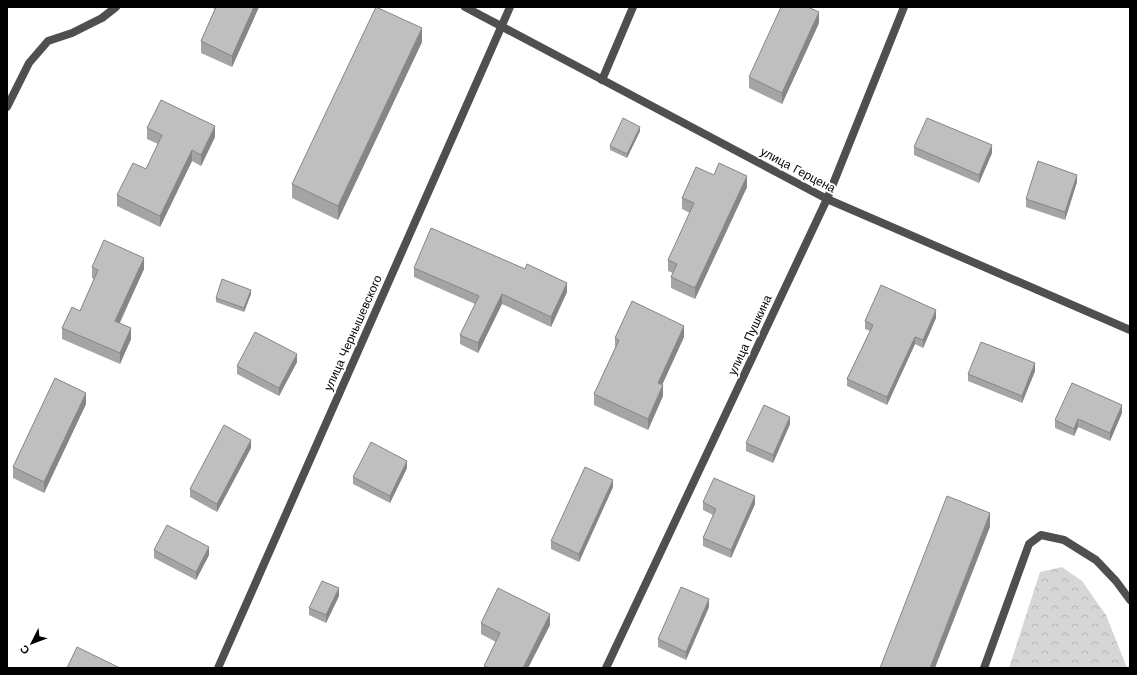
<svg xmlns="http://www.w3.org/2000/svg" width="1137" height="675" viewBox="0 0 1137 675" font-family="'Work Sans',sans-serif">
  <defs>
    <pattern id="forest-crowns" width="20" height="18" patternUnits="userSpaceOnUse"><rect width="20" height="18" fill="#d6d6d6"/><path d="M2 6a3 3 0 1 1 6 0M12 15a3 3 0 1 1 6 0" fill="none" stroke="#b6b6b6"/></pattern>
  </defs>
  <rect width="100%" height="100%" fill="#fff"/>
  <path fill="url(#forest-crowns)" d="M 1062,567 L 1082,581 L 1106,615 L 1127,668 L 1009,668 L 1040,572 Z"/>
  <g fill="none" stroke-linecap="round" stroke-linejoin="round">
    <path stroke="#4f4f4f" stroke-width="8" d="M 602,80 L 633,7
      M 7,107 L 29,63 L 48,41 L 72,33 L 102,18 L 116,7
      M 984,668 L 1029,544 L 1041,535 L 1064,540 L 1096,560 L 1116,581 L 1130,600"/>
    <path stroke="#4f4f4f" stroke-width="8" d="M 465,7 L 827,199 L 1130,330
      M 218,668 L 510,7
      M 606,668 L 827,199 L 904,7"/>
  </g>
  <path fill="#a4a4a4" d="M 210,7 L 259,7 L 232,67 L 201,53 L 201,41 L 215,9 Z
    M 819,23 L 782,104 L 749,88 L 749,77 Z
    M 422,42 L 338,220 L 292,198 L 292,184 Z
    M 147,128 L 215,137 L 201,166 L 192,161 L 160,227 L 117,206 L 117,195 L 146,169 L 158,144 L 147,139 Z
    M 640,131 L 627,158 L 610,150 L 610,146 Z
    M 914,147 L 992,153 L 979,183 L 914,155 Z
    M 714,175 L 747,187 L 695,299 L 671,288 L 671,277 L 673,273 L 668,271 L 668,260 L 690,213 L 682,209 L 682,198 Z
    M 1077,182 L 1065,220 L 1026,207 L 1026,199 Z
    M 92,267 L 144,269 L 120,323 L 131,339 L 120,364 L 62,339 L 62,328 L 80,311 L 94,279 L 92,278 Z
    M 414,268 L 567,292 L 551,327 L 502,304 L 478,353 L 460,344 L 460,335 L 475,304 L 414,277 Z
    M 251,294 L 244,312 L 216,302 L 216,298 Z
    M 936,318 L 923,348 L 915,344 L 887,405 L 847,386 L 847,379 L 870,331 L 865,329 L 865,321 Z
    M 684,337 L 662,385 L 663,396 L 648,430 L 594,405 L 594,394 L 615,348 L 615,338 Z
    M 297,362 L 279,396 L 237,374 L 237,366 Z
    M 1035,371 L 1022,403 L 968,381 L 968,374 Z
    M 86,404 L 44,493 L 13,478 L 13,467 Z
    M 1122,413 L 1110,441 L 1078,427 L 1074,436 L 1055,428 L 1055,420 Z
    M 790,424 L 773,463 L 746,451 L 746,443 Z
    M 251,448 L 217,512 L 190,497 L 190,489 Z
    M 407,468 L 390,503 L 353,484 L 353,477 Z
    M 613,487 L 579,562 L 551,549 L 551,541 Z
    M 703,502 L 755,504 L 731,558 L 703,546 L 703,538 L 713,515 L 703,510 Z
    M 154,550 L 209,555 L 196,580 L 154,558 Z
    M 339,596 L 326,623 L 309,615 L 309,608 Z
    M 709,607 L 686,660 L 658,647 L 658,639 Z
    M 481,623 L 550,625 L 528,668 L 484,668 L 484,666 L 496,642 L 481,634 Z"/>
  <path fill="#868686" d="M 254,7 L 259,7 L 232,67 L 232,56 Z
    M 819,12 L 819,23 L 782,104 L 782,93 Z
    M 422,28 L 422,42 L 338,220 L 338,206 Z
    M 215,126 L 215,137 L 201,166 L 201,155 Z
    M 640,127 L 640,131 L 627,158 L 627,154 Z
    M 992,145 L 992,153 L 979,183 L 979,175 Z
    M 192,150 L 192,161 L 160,227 L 160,216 Z
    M 1077,175 L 1077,182 L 1065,220 L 1065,212 Z
    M 747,176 L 747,187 L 695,299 L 695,288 Z
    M 144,258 L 144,269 L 115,332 L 115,321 Z
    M 567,283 L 567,292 L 551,327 L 551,317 Z
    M 251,290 L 251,294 L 244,312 L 244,308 Z
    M 502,294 L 502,304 L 478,353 L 478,343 Z
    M 936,310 L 936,318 L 923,348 L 923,340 Z
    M 684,326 L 684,337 L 658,394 L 658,383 Z
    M 131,328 L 131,339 L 120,364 L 120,353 Z
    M 915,337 L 915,344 L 887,405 L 887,397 Z
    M 297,354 L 297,362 L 279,396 L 279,388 Z
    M 1035,363 L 1035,371 L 1022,403 L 1022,396 Z
    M 663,385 L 663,396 L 648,430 L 648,419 Z
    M 86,393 L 86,404 L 44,493 L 44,482 Z
    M 1122,405 L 1122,413 L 1110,441 L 1110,433 Z
    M 790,417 L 790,424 L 773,463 L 773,455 Z
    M 1078,419 L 1078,427 L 1074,436 L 1074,429 Z
    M 251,440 L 251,448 L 217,512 L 217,504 Z
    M 407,461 L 407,468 L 390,503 L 390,496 Z
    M 613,480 L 613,487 L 579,562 L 579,554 Z
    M 755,496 L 755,504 L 731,558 L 731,550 Z
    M 990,513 L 990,527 L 935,668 L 930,668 Z
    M 209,547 L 209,555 L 196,580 L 196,572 Z
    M 339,588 L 339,596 L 326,623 L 326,615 Z
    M 709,599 L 709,607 L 686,660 L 686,652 Z
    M 550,614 L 550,625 L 528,668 L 523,668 Z"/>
  <path fill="#bfbfbf" stroke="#868686" d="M 216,7 L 254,7 L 232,56 L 201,41 Z
    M 376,7 L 422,28 L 338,206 L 292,184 Z
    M 781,7 L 808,7 L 819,12 L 782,93 L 749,77 Z
    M 161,100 L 215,126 L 201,155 L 192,150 L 160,216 L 117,195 L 133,163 L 146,169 L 162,135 L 147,128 Z
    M 623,118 L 640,127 L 627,154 L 610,146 Z
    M 927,118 L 992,145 L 979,175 L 914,147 Z
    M 1038,161 L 1077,175 L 1065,212 L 1026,199 Z
    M 719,163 L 747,176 L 695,288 L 671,277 L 677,264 L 668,260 L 694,203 L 682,198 L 696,167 L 714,175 Z
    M 431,228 L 525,269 L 527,264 L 567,283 L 551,317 L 502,294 L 478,343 L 460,335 L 479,296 L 414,268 Z
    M 104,240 L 144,258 L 115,321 L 131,328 L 120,353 L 62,328 L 72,307 L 80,311 L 98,270 L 92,267 Z
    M 222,279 L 251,290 L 244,308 L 216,298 Z
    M 881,285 L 936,310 L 923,340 L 915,337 L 887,397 L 847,379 L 873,325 L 865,321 Z
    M 632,301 L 684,326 L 658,383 L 663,385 L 648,419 L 594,394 L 619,340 L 615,338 Z
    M 255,332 L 297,354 L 279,388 L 237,366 Z
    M 981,342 L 1035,363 L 1022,396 L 968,374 Z
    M 55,378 L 86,393 L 44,482 L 13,467 Z
    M 1072,383 L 1122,405 L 1110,433 L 1078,419 L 1074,429 L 1055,420 Z
    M 764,405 L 790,417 L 773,455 L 746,443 Z
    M 224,425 L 251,440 L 217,504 L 190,489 Z
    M 371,442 L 407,461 L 390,496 L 353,477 Z
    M 585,467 L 613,480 L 579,554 L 551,541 Z
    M 714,478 L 755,496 L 731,550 L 703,538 L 716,509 L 703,502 Z
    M 947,496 L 990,513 L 930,668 L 880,668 Z
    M 167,525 L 209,547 L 196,572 L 154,550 Z
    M 322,581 L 339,588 L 326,615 L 309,608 Z
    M 681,587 L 709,599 L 686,652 L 658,639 Z
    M 498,588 L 550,614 L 523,668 L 489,668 L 484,666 L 500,633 L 481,623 Z
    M 77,647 L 120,668 L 67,668 Z"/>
  <g text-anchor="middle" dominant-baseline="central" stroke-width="4" stroke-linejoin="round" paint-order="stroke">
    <g font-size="12" fill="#000" stroke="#fff">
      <text transform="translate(798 170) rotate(28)">улица Герцена</text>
      <text transform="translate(353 333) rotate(-66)">улица Чернышевского</text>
      <text transform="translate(750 335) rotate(-65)">улица Пушкина</text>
    </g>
  </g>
  <rect width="1137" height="675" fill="none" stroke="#000000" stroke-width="16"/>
  <g transform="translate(32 643) rotate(228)" stroke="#ffffff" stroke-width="3" paint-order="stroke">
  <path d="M0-3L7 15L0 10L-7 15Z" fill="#000000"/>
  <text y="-6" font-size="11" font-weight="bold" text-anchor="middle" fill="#000000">С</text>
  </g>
</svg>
